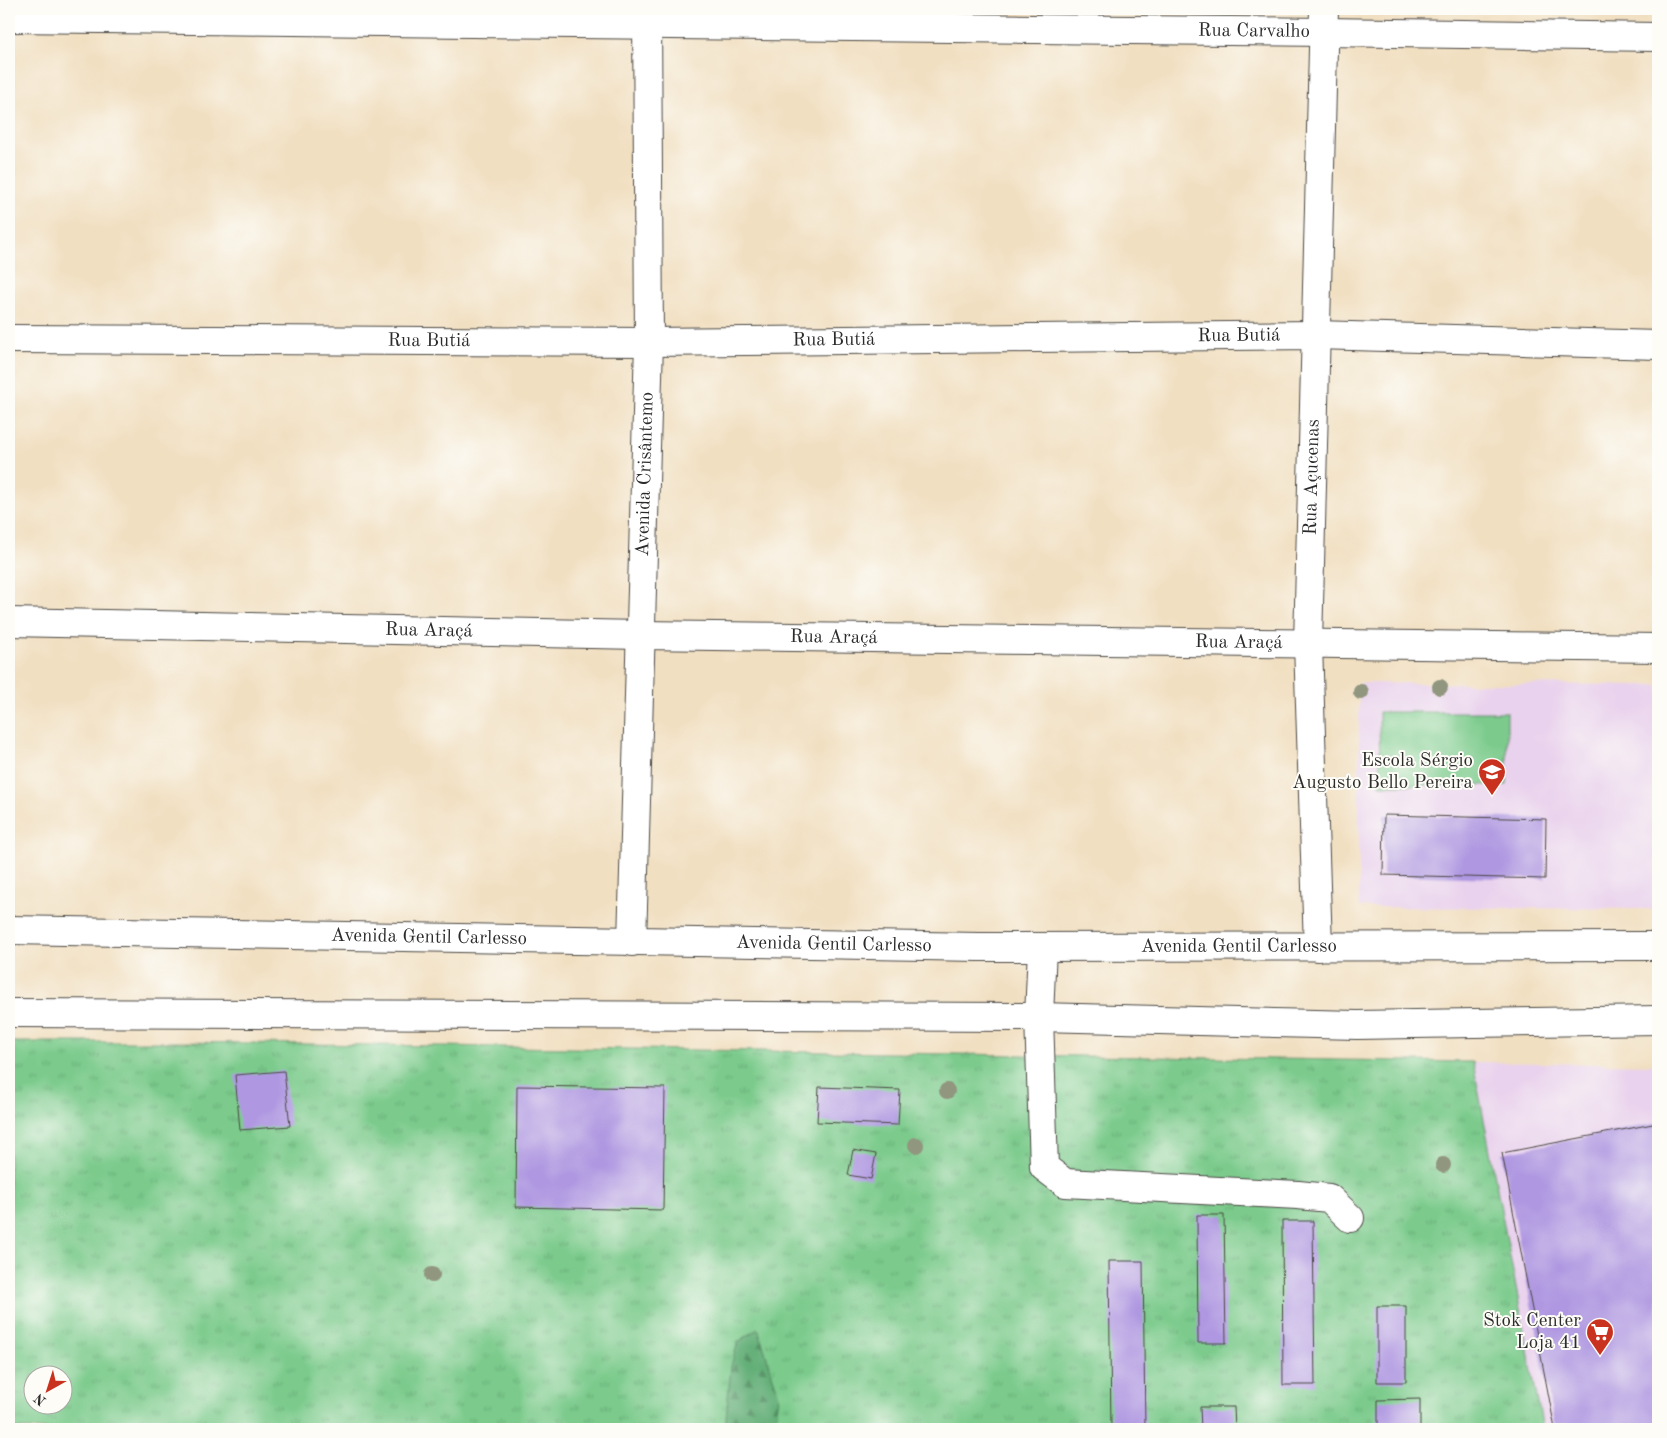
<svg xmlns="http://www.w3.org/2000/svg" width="1667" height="1438" viewBox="0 0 1667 1438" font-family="'Old Standard TT',serif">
  <defs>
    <pattern id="grass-tufts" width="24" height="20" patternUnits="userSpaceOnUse" patternTransform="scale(1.25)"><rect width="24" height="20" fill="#7bcb8c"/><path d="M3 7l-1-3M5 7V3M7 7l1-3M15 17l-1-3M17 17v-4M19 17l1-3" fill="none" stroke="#6aae79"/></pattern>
    <pattern id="forest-firs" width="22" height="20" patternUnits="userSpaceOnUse" patternTransform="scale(1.25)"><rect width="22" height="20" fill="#64af78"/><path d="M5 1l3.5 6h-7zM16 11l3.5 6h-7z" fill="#538f63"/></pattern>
  </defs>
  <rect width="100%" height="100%" fill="#fdfcf7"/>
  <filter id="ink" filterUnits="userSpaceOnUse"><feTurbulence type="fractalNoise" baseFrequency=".02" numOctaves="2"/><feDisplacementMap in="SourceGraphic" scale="10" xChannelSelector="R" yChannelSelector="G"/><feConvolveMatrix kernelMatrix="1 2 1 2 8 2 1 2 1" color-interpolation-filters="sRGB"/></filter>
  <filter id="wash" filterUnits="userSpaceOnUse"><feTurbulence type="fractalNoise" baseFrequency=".0096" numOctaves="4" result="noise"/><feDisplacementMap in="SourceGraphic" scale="20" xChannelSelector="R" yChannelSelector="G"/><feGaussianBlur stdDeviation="1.12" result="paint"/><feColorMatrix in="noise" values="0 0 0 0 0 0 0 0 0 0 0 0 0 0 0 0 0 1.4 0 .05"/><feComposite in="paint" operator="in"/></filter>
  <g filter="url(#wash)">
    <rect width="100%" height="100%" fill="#f1dfc1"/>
    <path fill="#e9d2ed" d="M 1359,683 L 1658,685 L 1658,909 L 1359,907 Z
      M 1473,1062 L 1658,1065 L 1658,1429 L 1543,1429 Z"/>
    <path fill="url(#grass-tufts)" stroke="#537b5c" fill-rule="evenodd" d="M 9,1042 L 182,1042 L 1473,1062 L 1543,1429 L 9,1429 ZM 32,1376 L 62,1376 L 62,1406 L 32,1406 Z"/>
    <path fill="url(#forest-firs)" stroke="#486d52" d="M 758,1329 L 779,1396 L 775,1429 L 725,1429 L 731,1366 L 738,1342 Z"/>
    <path fill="#7bcb8c" stroke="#537b5c" d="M 1379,712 L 1507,712 L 1507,785 L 1380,785 Z"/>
    <g id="blocks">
      <path fill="#af97e1" d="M 1384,815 L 1546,819 L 1545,879 L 1383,875 Z
        M 284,1071 L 290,1126 L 240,1130 L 235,1075 Z
        M 517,1086 L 665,1088 L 663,1210 L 516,1207 Z
        M 819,1087 L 900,1090 L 898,1125 L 817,1122 Z
        M 1658,1123 L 1658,1429 L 1555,1429 L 1502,1153 Z
        M 853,1150 L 876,1154 L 871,1179 L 848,1175 Z
        M 1197,1215 L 1224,1215 L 1226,1343 L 1198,1343 Z
        M 1282,1221 L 1313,1221 L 1315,1385 L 1283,1385 Z
        M 1109,1261 L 1143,1261 L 1145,1429 L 1111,1429 Z
        M 1377,1306 L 1406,1306 L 1406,1382 L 1377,1382 Z
        M 1420,1399 L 1420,1429 L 1378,1429 L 1378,1400 Z
        M 1200,1407 L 1234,1407 L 1235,1429 L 1201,1429 Z"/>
    </g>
  </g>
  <g filter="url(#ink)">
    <use href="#blocks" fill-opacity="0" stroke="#494642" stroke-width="1"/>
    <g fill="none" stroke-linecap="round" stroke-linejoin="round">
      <g stroke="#494642" stroke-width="30">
        <g id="minor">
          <path id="s1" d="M 9,18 L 1324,32 L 1658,37"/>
          <path id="s2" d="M 9,339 L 649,342 L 1316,335 L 1658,345"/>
          <path id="s3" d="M 9,622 L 641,635 L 1658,648"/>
          <path id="s4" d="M 9,930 L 979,947 L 1658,946"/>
          <path id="s5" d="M 632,942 L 649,342 L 647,9"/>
          <path d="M 1042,947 L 1039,1017 L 1044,1167 L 1065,1183 L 1298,1195 L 1329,1198 L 1350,1218"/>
          <path id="s6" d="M 1318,947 L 1308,644 L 1324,9"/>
          <path d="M 9,1013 L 1039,1017 L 1357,1025 L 1658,1020"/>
        </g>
      </g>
      <use href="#minor" stroke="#fff" stroke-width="28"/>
    </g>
    <g fill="#91967e">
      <circle cx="1440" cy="687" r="8"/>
      <circle cx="1361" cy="692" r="8"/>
      <circle cx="947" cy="1091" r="8"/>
      <circle cx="916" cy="1145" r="8"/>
      <circle cx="1443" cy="1165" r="8"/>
      <circle cx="432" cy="1275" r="8"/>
    </g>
  </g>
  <defs>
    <g id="school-pin" transform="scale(1.4375)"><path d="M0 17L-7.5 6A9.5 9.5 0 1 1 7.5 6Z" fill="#c8321e" stroke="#fdfcf7"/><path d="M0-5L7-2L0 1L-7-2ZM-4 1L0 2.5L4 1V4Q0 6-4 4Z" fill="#fff"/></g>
    <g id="supermarket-pin" transform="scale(1.4375)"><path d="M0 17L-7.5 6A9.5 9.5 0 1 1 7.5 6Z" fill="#c8321e" stroke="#fdfcf7"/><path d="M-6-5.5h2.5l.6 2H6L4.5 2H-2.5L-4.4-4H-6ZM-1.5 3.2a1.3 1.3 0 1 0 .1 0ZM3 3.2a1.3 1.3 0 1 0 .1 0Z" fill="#fff"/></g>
  </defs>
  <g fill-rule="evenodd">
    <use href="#school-pin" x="1492" y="772"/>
    <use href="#supermarket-pin" x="1600" y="1332"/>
  </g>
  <g text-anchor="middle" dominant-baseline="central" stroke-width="4" stroke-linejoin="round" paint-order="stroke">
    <g font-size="19" fill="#2b2b2b" stroke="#fdfcf7">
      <text stroke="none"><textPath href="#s1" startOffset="1245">Rua Carvalho</textPath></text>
      <text stroke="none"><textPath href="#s2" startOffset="1230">Rua Butiá</textPath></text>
      <text stroke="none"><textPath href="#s2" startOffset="825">Rua Butiá</textPath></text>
      <text stroke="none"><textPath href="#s2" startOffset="420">Rua Butiá</textPath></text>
      <text stroke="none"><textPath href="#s5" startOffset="468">Avenida Crisântemo</textPath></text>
      <text stroke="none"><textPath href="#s6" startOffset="470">Rua Açucenas</textPath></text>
      <text stroke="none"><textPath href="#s3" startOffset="420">Rua Araçá</textPath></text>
      <text stroke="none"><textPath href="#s3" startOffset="825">Rua Araçá</textPath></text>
      <text stroke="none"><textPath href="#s3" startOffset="1230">Rua Araçá</textPath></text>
      <text stroke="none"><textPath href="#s4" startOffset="420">Avenida Gentil Carlesso</textPath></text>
      <text stroke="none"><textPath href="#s4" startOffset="825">Avenida Gentil Carlesso</textPath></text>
      <text stroke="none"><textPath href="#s4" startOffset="1230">Avenida Gentil Carlesso</textPath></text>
    </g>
    <g font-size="19" fill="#2b2b2b" stroke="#fdfcf7" text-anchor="end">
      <text x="1473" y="761">Escola Sérgio<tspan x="1473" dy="22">Augusto Bello Pereira</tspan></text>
      <text x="1581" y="1321">Stok Center<tspan x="1581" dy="22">Loja 41</tspan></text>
    </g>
  </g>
  <rect width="1667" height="1438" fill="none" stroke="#fdfcf7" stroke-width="30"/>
  <g transform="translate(48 1390) rotate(219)"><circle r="24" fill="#fdfcf7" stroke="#a9a8a5"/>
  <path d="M0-4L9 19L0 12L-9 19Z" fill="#c8321e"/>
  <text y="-8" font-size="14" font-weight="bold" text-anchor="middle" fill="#2b2b2b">N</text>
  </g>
</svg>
